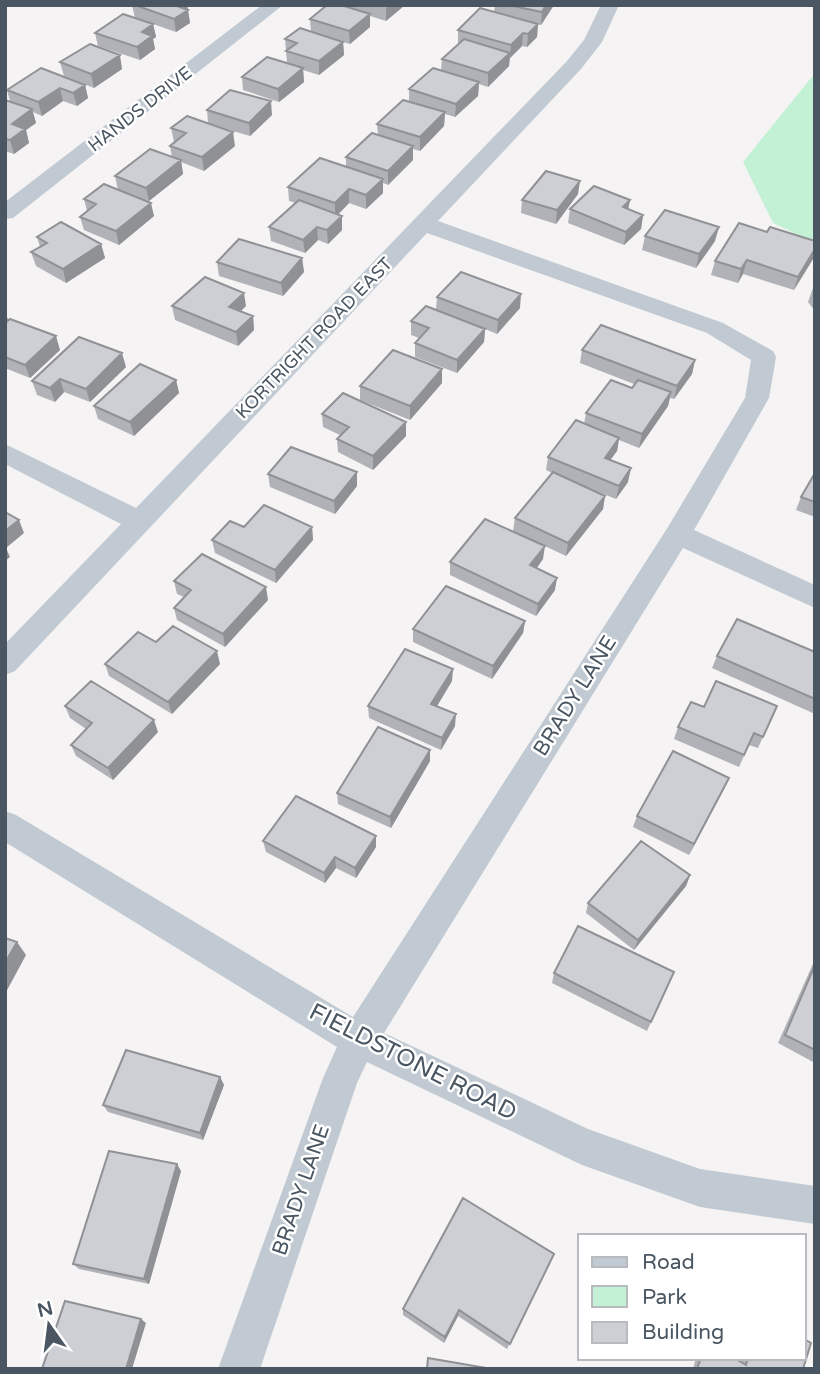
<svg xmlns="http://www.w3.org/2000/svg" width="820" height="1374" viewBox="0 0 820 1374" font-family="'Varela Round',sans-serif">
  <rect width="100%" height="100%" fill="#f5f3f3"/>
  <path fill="#c3f1d5" d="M 815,73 L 815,243 L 773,223 L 743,162 Z"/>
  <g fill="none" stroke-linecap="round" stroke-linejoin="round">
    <path fill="#c1cad2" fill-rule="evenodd" d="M 262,5 L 283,5 L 13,218 L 5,219 L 5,202 Z
      M 601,5 L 619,5 L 602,42 L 581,69 L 438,221 L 723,323 L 773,351 L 776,357 L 769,398 L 694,530 L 815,585 L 815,608 L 683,548 L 384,1033 L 588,1129 L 700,1169 L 815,1186 L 815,1224 L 700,1207 L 582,1165 L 367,1062 L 357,1083 L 260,1369 L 218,1369 L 323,1078 L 337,1047 L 5,842 L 5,811 L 16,815 L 353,1017 L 668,527 L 745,398 L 751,360 L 707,333 L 427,233 L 15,671 L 5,675 L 5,644 L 121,524 L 5,464 L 5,444 L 136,508 L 567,61 L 584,40 Z"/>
  </g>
  <path fill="#b0b2b7" d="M 132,5 L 187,5 L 190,23 L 176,32 L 153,24 L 156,37 L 153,39 L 155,49 L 140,60 L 98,46 L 95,33 L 135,18 Z
    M 343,5 L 405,5 L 386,21 L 370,16 L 370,27 L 350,44 L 343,42 L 344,55 L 319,75 L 303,70 L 304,82 L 279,102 L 243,90 L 242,77 L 287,63 L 285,39 L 311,32 L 310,19 Z
    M 495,5 L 554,5 L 541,25 L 538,24 L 537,37 L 527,47 L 522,46 L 510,58 L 509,66 L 488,87 L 479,84 L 478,96 L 455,117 L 445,114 L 444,126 L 420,151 L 413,149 L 413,160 L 388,185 L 383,183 L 383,193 L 366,209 L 349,203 L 338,215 L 342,230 L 328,244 L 318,240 L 305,253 L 271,241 L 269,227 L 296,203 L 289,201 L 288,187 L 346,167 L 346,157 L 378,135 L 377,124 L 409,102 L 409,89 L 441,70 L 442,59 L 459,43 L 458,43 L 458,30 L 494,12 Z
    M 60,62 L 122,69 L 94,88 L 64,76 Z
    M 85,85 L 88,98 L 77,106 L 63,101 L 42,116 L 33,112 L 36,123 L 26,130 L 29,143 L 14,154 L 5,151 L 5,100 L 10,101 L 7,90 Z
    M 207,110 L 272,115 L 250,136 L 223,128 L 235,146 L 204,171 L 181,162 L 183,174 L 149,201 L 154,216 L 119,245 L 84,230 L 80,217 L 87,211 L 84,199 L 118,190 L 115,176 L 172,157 L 170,146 L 174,142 L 171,128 L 208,123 Z
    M 578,194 L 556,224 L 521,213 L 522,200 Z
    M 630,200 L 628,209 L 643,215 L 641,229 L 624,245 L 568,223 L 570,209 Z
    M 767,232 L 815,241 L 794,290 L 743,274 L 738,283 L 711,275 L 715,261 Z
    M 645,236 L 715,241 L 696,268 L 642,250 Z
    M 37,237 L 101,244 L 105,258 L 66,283 L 36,266 L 31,252 L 40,247 Z
    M 302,258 L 304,272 L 283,296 L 219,276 L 217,262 Z
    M 813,288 L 815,288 L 815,311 L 808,302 Z
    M 437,297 L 520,308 L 497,334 L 485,329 L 484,342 L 457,373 L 415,357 L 415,343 L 419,338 L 411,335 L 411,321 L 436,310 Z
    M 172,306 L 246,306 L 241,311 L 253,316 L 254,330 L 238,346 L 175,320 Z
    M 5,311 L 8,320 L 60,350 L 30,378 L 5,368 Z
    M 582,350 L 695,360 L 692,374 L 674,399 L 670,398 L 668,406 L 639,448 L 619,440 L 617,451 L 610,460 L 628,482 L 616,499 L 581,485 L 605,496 L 603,509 L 566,556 L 513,531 L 515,518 L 552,473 L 546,470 L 548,457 L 584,424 L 586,413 L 632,388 L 634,384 L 580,363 Z
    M 126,367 L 90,402 L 64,392 L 55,402 L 37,395 L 32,381 Z
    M 176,380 L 179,393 L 134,436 L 98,419 L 94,406 Z
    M 442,383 L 410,420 L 360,400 L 360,386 Z
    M 322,414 L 406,422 L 406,436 L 373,470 L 338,452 L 337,439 L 340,435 L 323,427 Z
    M 357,472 L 357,486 L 335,514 L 270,487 L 268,474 Z
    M 815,473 L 815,517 L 796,510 L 801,497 Z
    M 244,527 L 312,527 L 313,540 L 276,583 L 215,553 L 212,540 Z
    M 543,559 L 537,568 L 555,590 L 536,616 L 450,575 L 450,562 Z
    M 174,581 L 268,600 L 225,647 L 177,620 L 174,608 L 184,597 L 177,594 Z
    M 525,621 L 523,633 L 492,679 L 413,642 L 413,629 Z
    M 156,642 L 220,664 L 172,714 L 109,676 L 105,664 Z
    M 815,652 L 815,714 L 712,668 L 717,656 Z
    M 452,681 L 437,706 L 455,726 L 441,750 L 369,718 L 368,706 Z
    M 65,706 L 158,732 L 113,780 L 76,756 L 71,745 L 86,729 L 70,718 Z
    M 777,706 L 758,748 L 749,745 L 739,767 L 674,739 L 678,727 L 704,707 Z
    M 430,750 L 430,761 L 391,828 L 338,804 L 337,793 Z
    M 729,778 L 724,789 L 689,855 L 633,827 L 637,816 Z
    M 376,836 L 376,847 L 356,878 L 336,868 L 325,883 L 266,852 L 263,841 Z
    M 690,875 L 686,886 L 634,950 L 586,913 L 588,903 Z
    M 815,959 L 815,1063 L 778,1043 Z
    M 674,972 L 647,1031 L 552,983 L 554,973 Z
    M 220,1077 L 224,1085 L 203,1140 L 108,1112 L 103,1105 Z
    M 181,1171 L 149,1284 L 79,1269 L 73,1264 Z
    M 554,1254 L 507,1349 L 458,1316 L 444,1343 L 403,1315 L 403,1309 Z
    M 696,1358 L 734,1358 L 741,1362 L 743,1358 L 804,1358 L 803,1369 L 693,1369 Z"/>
  <path fill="#909195" d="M 173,5 L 187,5 L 188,9 L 175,18 Z
    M 389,5 L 405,5 L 386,21 L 386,8 Z
    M 546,5 L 554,5 L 541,25 L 542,12 Z
    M 188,10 L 190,23 L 176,32 L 174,19 Z
    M 370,14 L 370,27 L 350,44 L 349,31 Z
    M 153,24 L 156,37 L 153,39 L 155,49 L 140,60 L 137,47 L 142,32 Z
    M 538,24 L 537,37 L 527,47 L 528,34 Z
    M 523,33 L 522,46 L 510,58 L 511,45 Z
    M 343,42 L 344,55 L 319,75 L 319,61 Z
    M 510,53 L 509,66 L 488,87 L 488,73 Z
    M 120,55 L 122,69 L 94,88 L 91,74 Z
    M 303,68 L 304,82 L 279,102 L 278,89 Z
    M 479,82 L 478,96 L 455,117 L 456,104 Z
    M 85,85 L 88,98 L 77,106 L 73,93 Z
    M 60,88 L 63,101 L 42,116 L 38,102 Z
    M 271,101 L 272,115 L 250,136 L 249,123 Z
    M 32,109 L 36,123 L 26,130 L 29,143 L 14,154 L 10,140 L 12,124 Z
    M 445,112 L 444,126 L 420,151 L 420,137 Z
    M 233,132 L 235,146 L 204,171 L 202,157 Z
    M 413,146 L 413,160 L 388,185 L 388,171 Z
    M 181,160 L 183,174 L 149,201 L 146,188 Z
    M 383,179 L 383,193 L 366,209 L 366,195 Z
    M 580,181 L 578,194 L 556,224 L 557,210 Z
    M 349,189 L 349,203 L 335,217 L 335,203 Z
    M 630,200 L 627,214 L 623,207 Z
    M 151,203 L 154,216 L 119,245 L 116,231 Z
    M 643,215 L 641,229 L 624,245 L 626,232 Z
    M 342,216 L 342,230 L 328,244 L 327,230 Z
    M 317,227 L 318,240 L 305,253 L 303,240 Z
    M 719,227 L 715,241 L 696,268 L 699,254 Z
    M 101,244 L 105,258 L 66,283 L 63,269 Z
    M 815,249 L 815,256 L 794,290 L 798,277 Z
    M 302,258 L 304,272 L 283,296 L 281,283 Z
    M 747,260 L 743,274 L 738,283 L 741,269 Z
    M 244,293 L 246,306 L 231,320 L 229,307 Z
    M 521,294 L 520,308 L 497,334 L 498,320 Z
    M 5,311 L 9,323 L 5,326 Z
    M 253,316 L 254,330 L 238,346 L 236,332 Z
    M 485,329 L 484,342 L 457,373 L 457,360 Z
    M 56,336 L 60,350 L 30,378 L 25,365 Z
    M 122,353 L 126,367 L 90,402 L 86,389 Z
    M 695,360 L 692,374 L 674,399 L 677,386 Z
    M 442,369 L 442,383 L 410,420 L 410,406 Z
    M 60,379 L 64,392 L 55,402 L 50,388 Z
    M 176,380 L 179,393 L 134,436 L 130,422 Z
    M 671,392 L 668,406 L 639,448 L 642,434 Z
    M 406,422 L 406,436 L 373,470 L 373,456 Z
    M 619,438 L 617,451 L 602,471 L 605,458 Z
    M 631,468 L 628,482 L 616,499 L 619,486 Z
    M 357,472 L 357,486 L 335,514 L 334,501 Z
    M 605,496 L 603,509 L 566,556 L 568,543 Z
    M 19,520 L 24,533 L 6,548 L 10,557 L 5,561 L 5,531 Z
    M 312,527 L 313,540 L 276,583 L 275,570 Z
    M 545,546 L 543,559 L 529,578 L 530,565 Z
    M 557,578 L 555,590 L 536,616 L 538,604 Z
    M 266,587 L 268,600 L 225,647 L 223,634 Z
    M 525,621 L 523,633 L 492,679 L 493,666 Z
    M 217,651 L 220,664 L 172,714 L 168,702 Z
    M 453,669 L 452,681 L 431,716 L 431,704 Z
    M 456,714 L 455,726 L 441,750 L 442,738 Z
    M 154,720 L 158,732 L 113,780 L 108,768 Z
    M 430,750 L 430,761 L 391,828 L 390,817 Z
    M 729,778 L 724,789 L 689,855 L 694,844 Z
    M 376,836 L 376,847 L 356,878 L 355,868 Z
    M 335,857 L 336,868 L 325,883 L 324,873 Z
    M 690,875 L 686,886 L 634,950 L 638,940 Z
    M 17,942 L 26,955 L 5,994 L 5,963 Z
    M 220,1077 L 224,1085 L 203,1140 L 200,1133 Z
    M 177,1164 L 181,1171 L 149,1284 L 144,1279 Z
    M 459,1310 L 458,1316 L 444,1343 L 445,1337 Z
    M 141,1319 L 146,1323 L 132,1369 L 126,1369 Z"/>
  <path fill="#cdcfd5" stroke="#909195" stroke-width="2" d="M 135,5 L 174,5 L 188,10 L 174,19 Z
    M 327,5 L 341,5 L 370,14 L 349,31 L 310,19 Z
    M 508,5 L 546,5 L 542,12 Z
    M 480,8 L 538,24 L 528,34 L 523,33 L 511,45 L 458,30 Z
    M 123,14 L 153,24 L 142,32 L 152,36 L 137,47 L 95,33 Z
    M 300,28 L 343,42 L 319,61 L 286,51 L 297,43 L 285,39 Z
    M 464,39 L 510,53 L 488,73 L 442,59 Z
    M 90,44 L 120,55 L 91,74 L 60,62 Z
    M 267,57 L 303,68 L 278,89 L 242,77 Z
    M 41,68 L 85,85 L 73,93 L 60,88 L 38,102 L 7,90 Z
    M 433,68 L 479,82 L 456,104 L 409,89 Z
    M 230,90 L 271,101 L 249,123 L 207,110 Z
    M 5,100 L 32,109 L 12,124 L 25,129 L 10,140 L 5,139 Z
    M 403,100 L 445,112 L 420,137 L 377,124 Z
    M 187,116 L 233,132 L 202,157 L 170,146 L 186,133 L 171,128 Z
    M 372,133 L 413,146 L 388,171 L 346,157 Z
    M 150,149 L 181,160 L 146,188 L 115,176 Z
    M 320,158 L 383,179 L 366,195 L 349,189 L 335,203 L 288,187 Z
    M 546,171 L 580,181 L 557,210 L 522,200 Z
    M 104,184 L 151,203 L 116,231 L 80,217 L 96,204 L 84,199 Z
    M 594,186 L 630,200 L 623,207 L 643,215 L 626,232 L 570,209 Z
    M 299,200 L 342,216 L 327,230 L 317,227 L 303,240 L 269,227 Z
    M 665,210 L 719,227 L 699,254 L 645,236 Z
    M 61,222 L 101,244 L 63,269 L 31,252 L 47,243 L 37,237 Z
    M 739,223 L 767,232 L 770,227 L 815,241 L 815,249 L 798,277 L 747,260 L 741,269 L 715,261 Z
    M 239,239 L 302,258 L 281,283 L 217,262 Z
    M 461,272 L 521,294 L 498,320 L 437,297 Z
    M 205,277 L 244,293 L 229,307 L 253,316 L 236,332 L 172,306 Z
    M 426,306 L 485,329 L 457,360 L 415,343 L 429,328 L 411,321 Z
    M 10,319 L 56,336 L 25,365 L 5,357 L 5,323 Z
    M 601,325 L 695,360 L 677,386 L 582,350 Z
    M 79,337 L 122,353 L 86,389 L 60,379 L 50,388 L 32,381 Z
    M 393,350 L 442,369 L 410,406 L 360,386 Z
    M 140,364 L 176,380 L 130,422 L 94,406 Z
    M 611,380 L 632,388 L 638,380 L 671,392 L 642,434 L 586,413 Z
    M 343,393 L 406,422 L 373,456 L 337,439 L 349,427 L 322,414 Z
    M 576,420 L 619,438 L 605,458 L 631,468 L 619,486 L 548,457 Z
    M 291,447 L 357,472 L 334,501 L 268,474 Z
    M 553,472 L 605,496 L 568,543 L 515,518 Z
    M 815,473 L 815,502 L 801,497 Z
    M 264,505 L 312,527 L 275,570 L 212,540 L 230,521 L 244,527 Z
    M 5,512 L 19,520 L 5,531 Z
    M 485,519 L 545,546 L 530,565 L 557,578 L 538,604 L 450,562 Z
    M 202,554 L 266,587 L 223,634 L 174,608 L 191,590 L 174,581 Z
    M 446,586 L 525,621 L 493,666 L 413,629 Z
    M 737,619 L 815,652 L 815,699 L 717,656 Z
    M 173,626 L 217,651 L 168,702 L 105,664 L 138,632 L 156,642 Z
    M 405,649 L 453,669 L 431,704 L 456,714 L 442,738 L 368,706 Z
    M 91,681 L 154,720 L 108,768 L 71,745 L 92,723 L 65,706 Z
    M 716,681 L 777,706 L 763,737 L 754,733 L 744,755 L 678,727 L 691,702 L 704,707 Z
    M 378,727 L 430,750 L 390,817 L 337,793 Z
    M 673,751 L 729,778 L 694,844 L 637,816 Z
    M 296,796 L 376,836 L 355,868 L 335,857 L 324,873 L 263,841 Z
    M 641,841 L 690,875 L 638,940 L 588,903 Z
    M 578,926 L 674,972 L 651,1022 L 554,973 Z
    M 5,938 L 17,942 L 5,963 Z
    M 815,965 L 815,1050 L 785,1035 Z
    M 126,1050 L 220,1077 L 200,1133 L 103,1105 Z
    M 109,1151 L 177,1164 L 144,1279 L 73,1264 Z
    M 463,1198 L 554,1254 L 510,1344 L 459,1310 L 445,1337 L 403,1309 Z
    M 65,1301 L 141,1319 L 126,1369 L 42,1369 Z
    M 804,1339 L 811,1343 L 803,1369 L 697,1369 L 701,1358 L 734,1358 L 746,1365 L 748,1358 L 804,1358 Z
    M 428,1358 L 492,1369 L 427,1369 Z"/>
  <g text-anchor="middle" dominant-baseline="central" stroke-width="5" stroke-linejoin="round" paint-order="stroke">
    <g font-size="18" fill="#4a5661" stroke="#fff">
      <text transform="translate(140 109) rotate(-38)">HANDS DRIVE</text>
      <text transform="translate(314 338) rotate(-46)">KORTRIGHT ROAD EAST</text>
    </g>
    <g font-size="21" fill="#4a5661" stroke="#fff">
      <text transform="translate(575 696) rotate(-58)">BRADY LANE</text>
      <text transform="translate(301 1190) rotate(-71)">BRADY LANE</text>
    </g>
    <g font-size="24" fill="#4a5661" stroke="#fff">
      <text transform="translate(413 1062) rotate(27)">FIELDSTONE ROAD</text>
    </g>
  </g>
  <rect width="820" height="1374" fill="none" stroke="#4a5661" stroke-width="14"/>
  <rect x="578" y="1234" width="228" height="126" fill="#ffffff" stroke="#b7bbc0" stroke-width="2"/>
  <rect x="592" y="1257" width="35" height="10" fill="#c1cad2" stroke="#b7bbc0" stroke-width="2"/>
  <text x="642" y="1269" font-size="21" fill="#4a5661">Road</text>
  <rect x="592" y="1286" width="35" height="21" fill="#c3f1d5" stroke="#b7bbc0" stroke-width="2"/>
  <text x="642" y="1304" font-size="21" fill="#4a5661">Park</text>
  <rect x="592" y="1322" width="35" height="21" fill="#cdcfd5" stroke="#b7bbc0" stroke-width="2"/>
  <text x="642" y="1339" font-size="21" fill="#4a5661">Building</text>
  <g transform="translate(49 1325) rotate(346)" stroke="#ffffff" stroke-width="5" paint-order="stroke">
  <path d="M0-5L12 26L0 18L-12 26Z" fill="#4a5661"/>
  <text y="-10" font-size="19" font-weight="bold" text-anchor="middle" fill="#4a5661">N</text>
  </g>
</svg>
